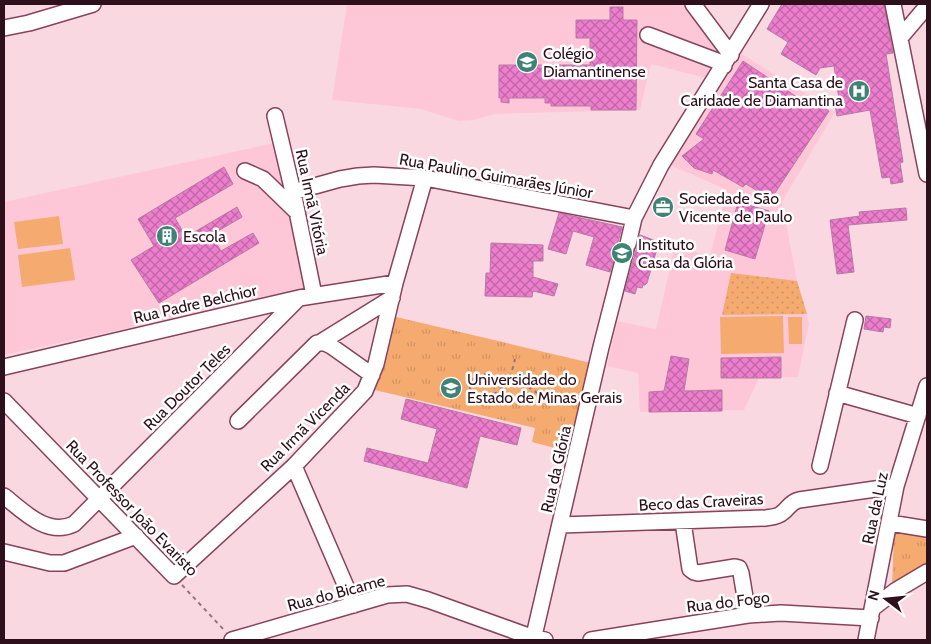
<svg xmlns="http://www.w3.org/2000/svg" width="931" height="644" viewBox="0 0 931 644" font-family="Cabin,sans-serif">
  <defs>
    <pattern id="grass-dots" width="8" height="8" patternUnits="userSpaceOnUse" patternTransform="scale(1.25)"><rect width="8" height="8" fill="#f5ab70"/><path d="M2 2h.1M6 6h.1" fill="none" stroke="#d29260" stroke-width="1.8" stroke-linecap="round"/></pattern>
    <pattern id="park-tufts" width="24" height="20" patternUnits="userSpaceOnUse" patternTransform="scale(1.25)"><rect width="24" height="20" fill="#f5ab70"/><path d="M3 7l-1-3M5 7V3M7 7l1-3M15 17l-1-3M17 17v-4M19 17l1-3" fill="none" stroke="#d29260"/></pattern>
    <pattern id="building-cross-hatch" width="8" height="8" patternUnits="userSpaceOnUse" patternTransform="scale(1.25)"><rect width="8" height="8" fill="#ec7ecd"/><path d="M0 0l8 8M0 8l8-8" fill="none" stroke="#c066a6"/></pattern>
  </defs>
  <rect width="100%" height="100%" fill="#fad8e2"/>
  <path fill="#fec7d7" d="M 347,4 L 687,4 L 723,50 L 706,78 L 651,64 L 640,110 L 494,114 L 474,120 L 459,121 L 421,109 L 332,100 Z
    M 740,53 L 835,112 L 782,202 L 797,281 L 809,323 L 798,377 L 759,378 L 744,410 L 640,412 L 638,373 L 607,366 L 617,321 L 656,329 L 675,246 L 710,256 L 727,190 L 670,165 Z
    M 274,143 L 305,289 L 4,355 L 4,202 Z"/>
  <path fill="url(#grass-dots)" d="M 731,273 L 797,281 L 807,314 L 722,315 Z"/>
  <path fill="url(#park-tufts)" d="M 392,316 L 591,363 L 570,452 L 532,442 L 535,428 L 375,390 Z
    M 894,530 L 927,533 L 927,565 L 892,588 Z"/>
  <path fill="#f5ab70" d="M 59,216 L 63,244 L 18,249 L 14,222 Z
    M 70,248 L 75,280 L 22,287 L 18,255 Z
    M 783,316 L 784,353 L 721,354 L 720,317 Z
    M 788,317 L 802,317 L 802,344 L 789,344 Z"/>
  <path fill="url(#building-cross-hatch)" stroke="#b978a4" d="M 782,4 L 884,4 L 893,53 L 886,54 L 903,162 L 900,163 L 903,182 L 891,184 L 890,177 L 882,178 L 870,110 L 837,116 L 834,100 L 839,99 L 834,66 L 820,68 L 816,75 L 781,54 L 788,42 L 767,29 Z
    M 610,7 L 623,7 L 623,20 L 637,20 L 636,110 L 591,110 L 591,106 L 551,106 L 551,103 L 545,103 L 545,98 L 509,98 L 509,103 L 501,102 L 501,98 L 499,98 L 499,65 L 590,65 L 590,38 L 576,38 L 576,20 L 610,20 Z
    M 743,61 L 806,103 L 809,98 L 829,111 L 771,199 L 746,184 L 743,187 L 713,170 L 712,174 L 694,168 L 682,156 L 704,139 L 696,134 Z
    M 224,167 L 233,184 L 175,218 L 186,237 L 237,207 L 242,217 L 211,235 L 221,251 L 253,233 L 259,243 L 159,303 L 131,260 L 154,246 L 138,219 Z
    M 738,202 L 769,211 L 755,259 L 725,250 Z
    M 906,208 L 907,220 L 848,225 L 854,272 L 837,274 L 830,220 L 860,216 L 859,212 Z
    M 559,213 L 622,227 L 610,272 L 586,265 L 594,237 L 573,231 L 566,254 L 548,249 Z
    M 640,235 L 659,242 L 647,283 L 645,285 L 643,285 L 642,288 L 637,287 L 635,294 L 625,291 Z
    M 491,243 L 543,245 L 543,261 L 533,261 L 533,277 L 558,284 L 554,296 L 533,291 L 532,297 L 485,296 L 486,273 L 490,273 Z
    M 866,316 L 891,319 L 890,328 L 884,327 L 883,332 L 864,329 Z
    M 671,356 L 689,359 L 684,391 L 722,390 L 722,411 L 649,412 L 649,392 L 664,391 Z
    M 781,357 L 781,378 L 721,378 L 721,358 Z
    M 406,399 L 521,428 L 517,445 L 480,436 L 467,488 L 364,461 L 367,448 L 428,463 L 437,429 L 401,419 Z"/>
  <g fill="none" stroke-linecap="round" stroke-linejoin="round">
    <g stroke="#88425b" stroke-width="18">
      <path id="minor" d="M 693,4 L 731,55
        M 893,4 L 927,174
        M 4,28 L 29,23 L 93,4
        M 648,35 L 717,61 L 724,66
        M 900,38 L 927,6
        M 275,116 L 293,192 L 314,295
        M 245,171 L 263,179 L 297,212
        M 293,192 L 340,179 L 358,176 L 374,175 L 425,178 L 634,218
        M 628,244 L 634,218 L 661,165 L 761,4
        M 321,342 L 392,298
        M 4,367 L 299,298 L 395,283
        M 837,393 L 918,416
        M 4,401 L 174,576 L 294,466 L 365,391 L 376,364 L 395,283 L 425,178
        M 238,421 L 317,343 L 325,343 L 331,346 L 372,375
        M 294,466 L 354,605
        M 820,466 L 855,320
        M 4,496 C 23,511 47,537 74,524 L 298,299
        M 683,522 L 690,569 L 694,572 L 698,573 L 735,567 L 739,568 L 741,573 L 748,615
        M 890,523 L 927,529
        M 561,525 L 766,518 C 771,517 778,517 782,513 C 789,508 790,502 799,500 L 896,486
        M 4,552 L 50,563 L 64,563 L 136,536
        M 873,608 L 895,591 L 927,572
        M 232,640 L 387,595 L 407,594 L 428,600 L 534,638 L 545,640
        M 533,640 L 601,347 L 626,249
        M 591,640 L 748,615 L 781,613 L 871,618
        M 866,640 L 896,486 L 927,386"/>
    </g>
    <path stroke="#94757f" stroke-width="2" stroke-dasharray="4 4" stroke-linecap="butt" d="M 490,376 L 521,382 L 551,402 L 561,404 L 567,400 L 574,402
      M 495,394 L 510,397
      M 491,396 C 499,385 492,373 479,374 C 467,380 467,393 479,399 C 485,399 489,397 494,394 C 509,385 511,375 515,359
      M 182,585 L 225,631"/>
    <use href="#minor" stroke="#fff" stroke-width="15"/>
  </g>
  <defs>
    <g id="school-disc" transform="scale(1.125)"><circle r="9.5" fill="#3f8376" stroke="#fff"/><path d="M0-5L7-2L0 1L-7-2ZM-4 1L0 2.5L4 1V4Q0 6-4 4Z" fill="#fff"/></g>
    <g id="hospital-disc" transform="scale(1.125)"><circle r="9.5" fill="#3f8376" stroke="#fff"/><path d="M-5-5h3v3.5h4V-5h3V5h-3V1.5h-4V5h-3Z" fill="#fff"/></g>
    <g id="office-disc" transform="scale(1.125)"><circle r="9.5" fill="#3f8376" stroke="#fff"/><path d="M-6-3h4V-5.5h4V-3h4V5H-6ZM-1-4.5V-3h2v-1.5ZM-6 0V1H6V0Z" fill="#fff"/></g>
    <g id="building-disc" transform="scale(1.125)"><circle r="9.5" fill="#3f8376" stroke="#fff"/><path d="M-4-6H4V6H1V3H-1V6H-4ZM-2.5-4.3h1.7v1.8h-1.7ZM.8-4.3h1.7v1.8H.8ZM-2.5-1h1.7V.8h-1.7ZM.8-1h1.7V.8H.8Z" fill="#fff"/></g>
    <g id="university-disc" transform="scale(1.125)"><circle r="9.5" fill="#3f8376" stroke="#fff"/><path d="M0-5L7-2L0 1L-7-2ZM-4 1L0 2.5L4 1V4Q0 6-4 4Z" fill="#fff"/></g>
  </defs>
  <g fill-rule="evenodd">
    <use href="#school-disc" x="527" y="62"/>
    <use href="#hospital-disc" x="859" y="91"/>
    <use href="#office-disc" x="663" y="207"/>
    <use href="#building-disc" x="167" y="236"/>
    <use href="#school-disc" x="622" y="253"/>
    <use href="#university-disc" x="451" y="388"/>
  </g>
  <g text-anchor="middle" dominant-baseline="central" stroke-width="5" stroke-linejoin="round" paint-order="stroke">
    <g font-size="16" fill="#2d101b" stroke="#fff" text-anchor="start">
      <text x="543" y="53">Colégio<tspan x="543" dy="18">Diamantinense</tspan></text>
      <text x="843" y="82" text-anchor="end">Santa Casa de<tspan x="843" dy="18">Caridade de Diamantina</tspan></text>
      <text x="679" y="198">Sociedade São<tspan x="679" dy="18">Vicente de Paulo</tspan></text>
      <text x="183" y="236">Escola</text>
      <text x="638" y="244">Instituto<tspan x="638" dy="18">Casa da Glória</tspan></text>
      <text x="467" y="379">Universidade do<tspan x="467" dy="18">Estado de Minas Gerais</tspan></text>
    </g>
    <g font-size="16" fill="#2d101b" stroke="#fff">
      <text transform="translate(496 176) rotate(10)">Rua Paulino Guimarães Júnior</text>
      <text transform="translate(312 202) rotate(78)">Rua Irmã Vitória</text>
      <text transform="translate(195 304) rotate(-13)">Rua Padre Belchior</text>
      <text transform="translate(187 387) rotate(-45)">Rua Doutor Teles</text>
      <text transform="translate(305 427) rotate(-45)">Rua Irmã Vicenda</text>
      <text transform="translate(556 469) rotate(-77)">Rua da Glória</text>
      <text transform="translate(701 502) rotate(-3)">Beco das Craveiras</text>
      <text transform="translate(132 508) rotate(46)">Rua Professor João Evaristo</text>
      <text transform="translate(875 508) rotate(-78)">Rua da Luz</text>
      <text transform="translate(336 593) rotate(-15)">Rua do Bicame</text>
      <text transform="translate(728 602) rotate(-7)">Rua do Fogo</text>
    </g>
  </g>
  <rect width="931" height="644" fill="none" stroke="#2d101b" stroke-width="10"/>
  <g transform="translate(886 599) rotate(286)" stroke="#ffffff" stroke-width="4" paint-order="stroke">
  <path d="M0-4L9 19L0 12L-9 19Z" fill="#2d101b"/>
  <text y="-8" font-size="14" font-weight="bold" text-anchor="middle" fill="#2d101b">N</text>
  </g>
</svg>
